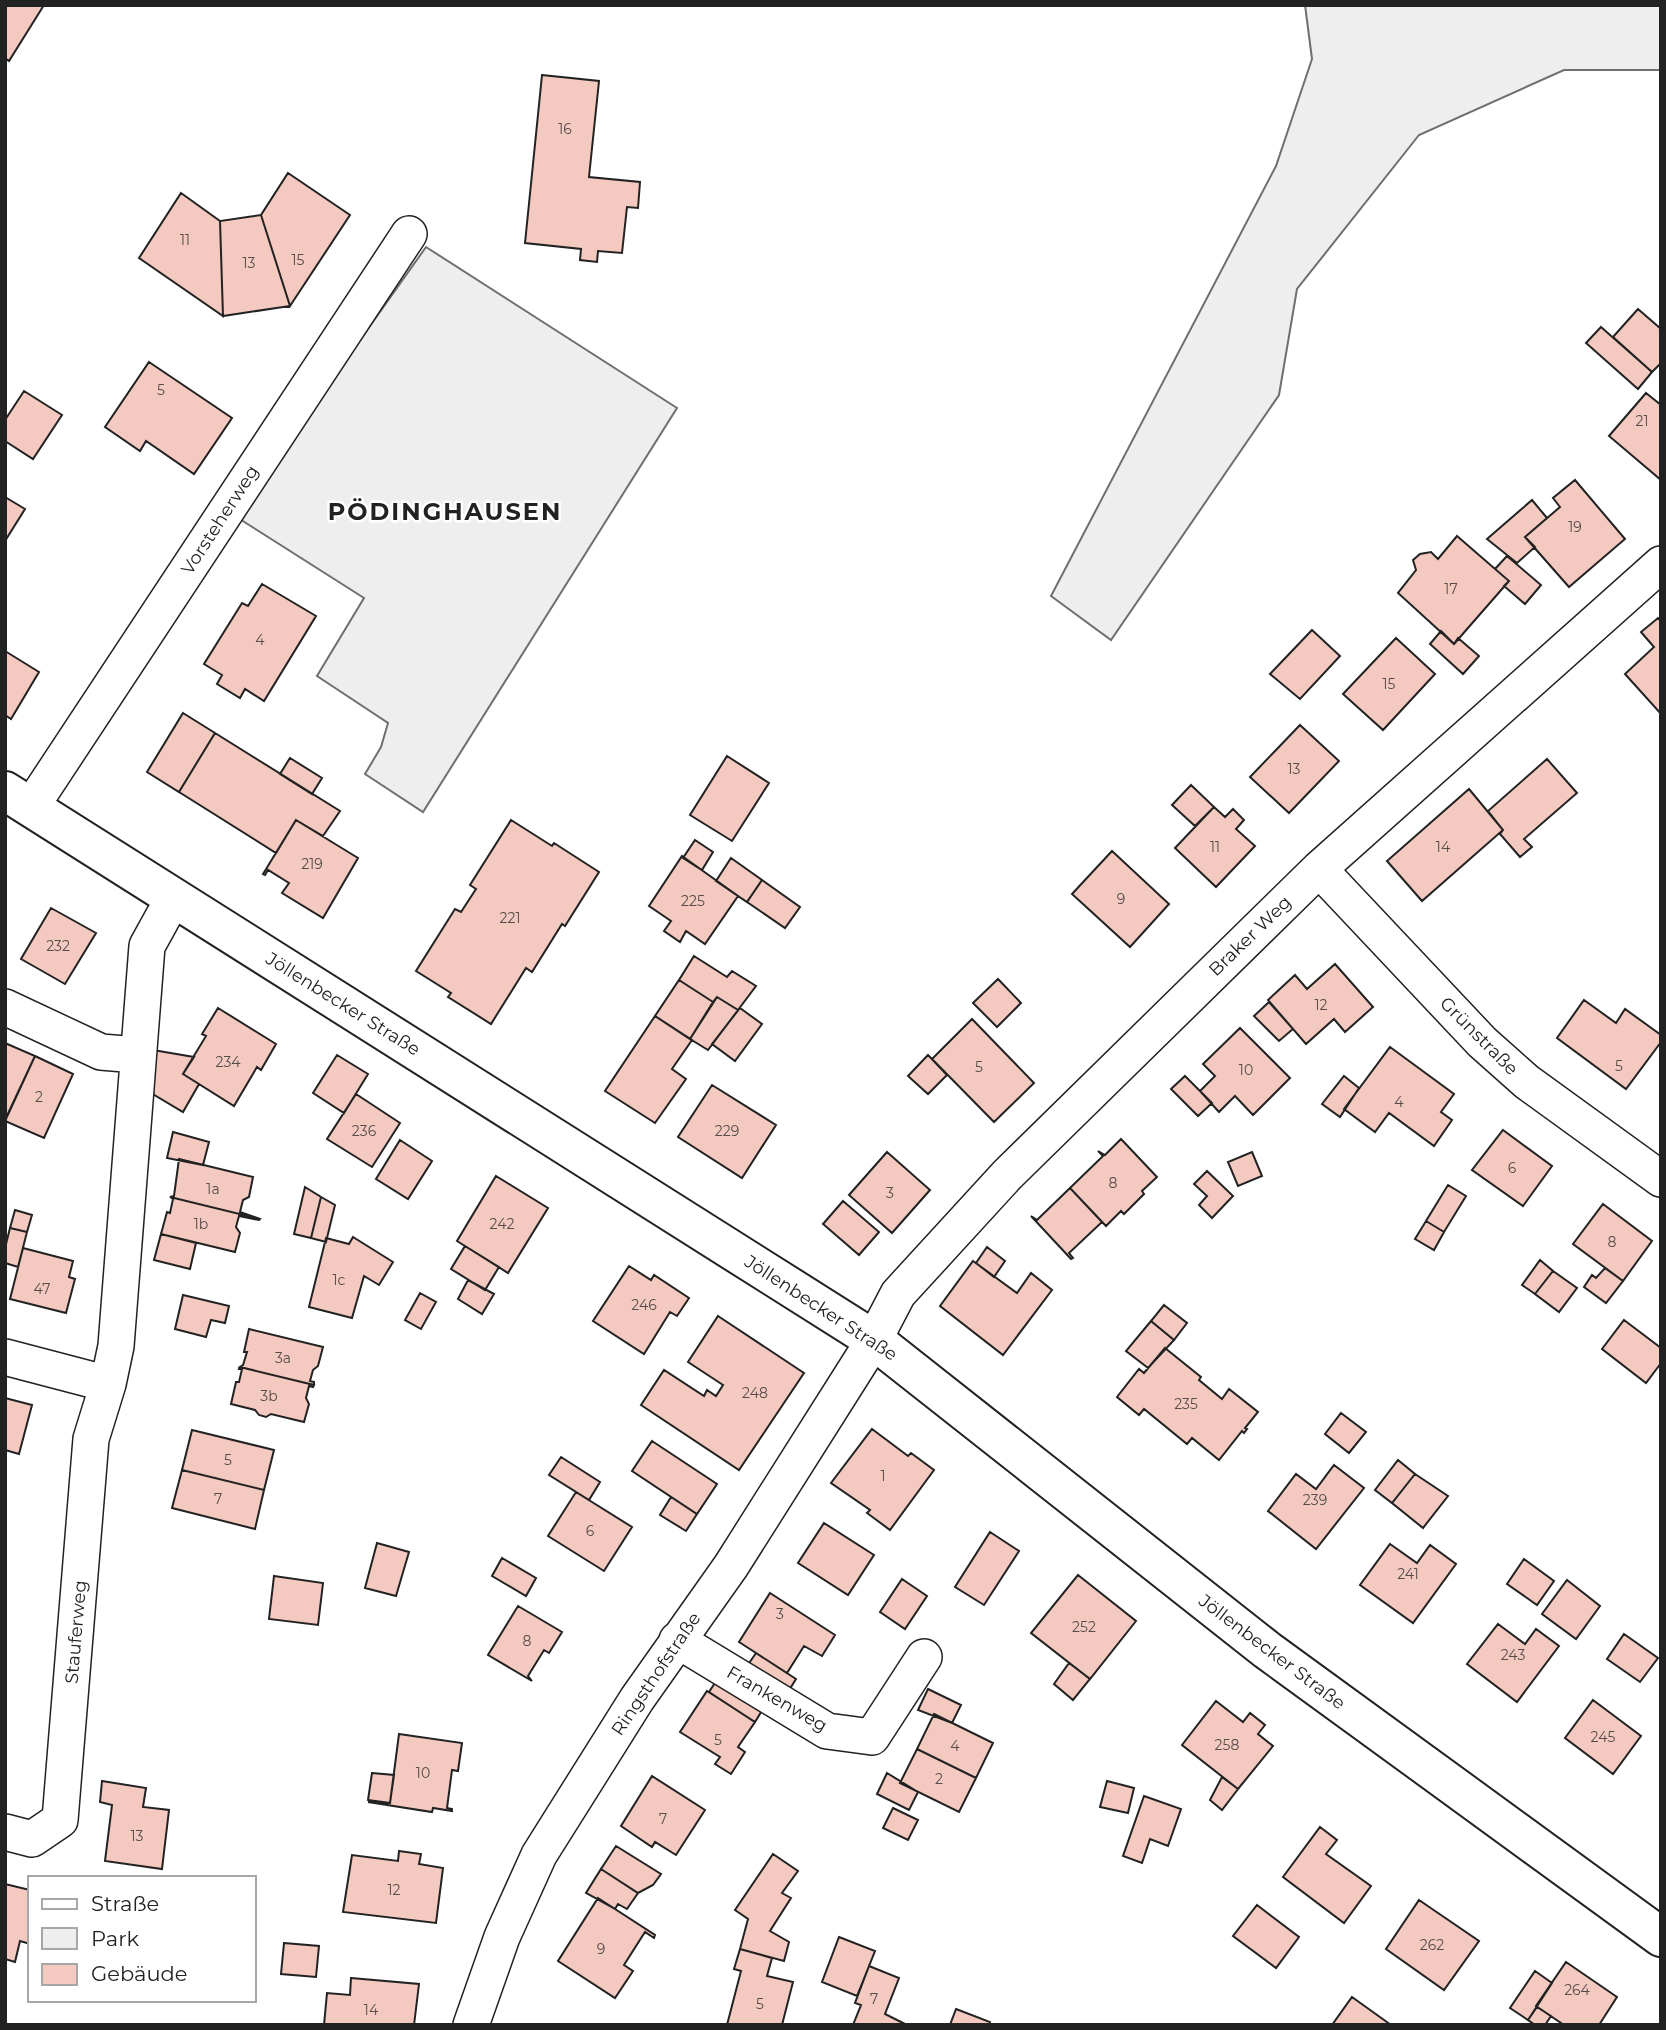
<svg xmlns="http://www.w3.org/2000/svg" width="1666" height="2030" viewBox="0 0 1666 2030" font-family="Montserrat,sans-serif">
  <rect width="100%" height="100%" fill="#fff"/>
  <path fill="#eee" stroke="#6f6f6f" stroke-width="2" d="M 1305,5 L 1661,5 L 1661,70 L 1564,70 L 1419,135 L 1297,289 L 1279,395 L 1111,640 L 1051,596 L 1276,166 L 1312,59 Z
    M 426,247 L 677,408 L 423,812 L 365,774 L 381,747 L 388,723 L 317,676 L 364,598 L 235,516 Z"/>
  <path fill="#f3c9c0" stroke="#222" stroke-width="2" d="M 5,5 L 44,5 L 9,61 L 5,58 Z
    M 542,75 L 599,81 L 589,177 L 640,182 L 638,208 L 627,207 L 622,253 L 598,251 L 597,262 L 580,260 L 581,249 L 525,243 Z
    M 288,173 L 350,215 L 290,306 L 261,215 Z
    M 181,193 L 220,221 L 223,316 L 139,258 Z
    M 261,215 L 290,306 L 223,316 L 220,221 Z
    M 1638,309 L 1661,329 L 1661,363 L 1652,372 L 1613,337 Z
    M 1601,327 L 1652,372 L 1638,389 L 1586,343 Z
    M 149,362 L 232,418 L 194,474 L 146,441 L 140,451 L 105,427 Z
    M 24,391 L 62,415 L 33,459 L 5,441 L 5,420 Z
    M 1646,393 L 1661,405 L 1661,480 L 1609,436 Z
    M 1575,480 L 1625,539 L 1569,587 L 1525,537 L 1560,507 L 1553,498 Z
    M 5,497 L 25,509 L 5,541 Z
    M 1532,500 L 1547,518 L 1525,537 L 1535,547 L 1517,563 L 1487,539 Z
    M 1457,536 L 1509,581 L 1454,644 L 1398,593 L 1416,570 L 1413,560 L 1420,554 L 1431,552 L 1438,559 Z
    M 1507,556 L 1541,585 L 1525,604 L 1504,586 L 1509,581 L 1495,569 Z
    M 262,584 L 316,616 L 264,701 L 245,689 L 240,698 L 217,684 L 222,675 L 204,664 L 242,603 L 248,606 Z
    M 1658,618 L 1661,621 L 1661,714 L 1625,674 L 1654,647 L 1641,632 Z
    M 1312,630 L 1340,656 L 1300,699 L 1270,674 Z
    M 1441,631 L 1454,644 L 1458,638 L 1479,656 L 1463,674 L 1430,644 Z
    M 1396,638 L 1435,674 L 1383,730 L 1343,694 Z
    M 5,651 L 39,672 L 11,719 L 5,715 Z
    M 183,713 L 215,733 L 179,792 L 147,772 Z
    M 1300,725 L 1339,761 L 1289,813 L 1250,777 Z
    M 215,733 L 340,811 L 323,836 L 296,820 L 276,853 L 179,792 Z
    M 727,756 L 769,783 L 732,841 L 690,815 Z
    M 290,758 L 322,778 L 312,794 L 280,774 Z
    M 1547,759 L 1577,793 L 1524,839 L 1532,847 L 1520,857 L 1500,834 L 1503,830 L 1488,811 Z
    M 1191,785 L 1214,807 L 1195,826 L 1172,805 Z
    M 1469,789 L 1503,830 L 1422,901 L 1387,861 Z
    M 1214,807 L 1225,817 L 1233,809 L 1244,820 L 1236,829 L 1255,846 L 1216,887 L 1175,848 Z
    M 296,820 L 358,858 L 323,918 L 282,893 L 289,883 L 268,870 L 265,875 L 263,874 Z
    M 511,820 L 552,846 L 554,843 L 599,872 L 565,926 L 562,924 L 532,972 L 526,968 L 491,1024 L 448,997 L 451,993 L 416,971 L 455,909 L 461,912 L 476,889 L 470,885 Z
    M 695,840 L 713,852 L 702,870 L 683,858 Z
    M 1112,851 L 1169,904 L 1130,947 L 1072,894 Z
    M 682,856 L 738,896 L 705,944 L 686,931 L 680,942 L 664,931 L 671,921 L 649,906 Z
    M 731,858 L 762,880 L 747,902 L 716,881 Z
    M 762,880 L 800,907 L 785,928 L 747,902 Z
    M 51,908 L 96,933 L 65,984 L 21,959 Z
    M 694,956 L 727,977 L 732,971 L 756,986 L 738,1010 L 717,997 L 713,1002 L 679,980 Z
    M 1335,964 L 1373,1007 L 1345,1032 L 1334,1019 L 1306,1044 L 1268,1000 L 1295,975 L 1307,989 Z
    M 998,979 L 1021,1003 L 997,1027 L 973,1003 Z
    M 679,980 L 713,1002 L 690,1039 L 655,1016 Z
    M 717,997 L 738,1010 L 708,1050 L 690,1039 Z
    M 1584,1000 L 1616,1023 L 1625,1009 L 1661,1035 L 1661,1042 L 1626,1089 L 1557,1038 Z
    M 1269,1002 L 1293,1029 L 1279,1041 L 1254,1016 Z
    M 218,1008 L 276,1044 L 261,1070 L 257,1067 L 234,1106 L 183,1074 L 206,1036 L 202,1034 Z
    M 740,1008 L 762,1024 L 735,1061 L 712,1044 Z
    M 655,1016 L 692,1040 L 672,1069 L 686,1079 L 655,1123 L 605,1091 Z
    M 972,1019 L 1034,1083 L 994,1122 L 932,1059 Z
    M 1240,1028 L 1290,1078 L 1253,1115 L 1235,1096 L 1219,1112 L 1200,1091 L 1215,1076 L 1203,1064 Z
    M 5,1043 L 35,1056 L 5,1120 Z
    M 1390,1047 L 1454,1094 L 1441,1112 L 1452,1120 L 1434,1146 L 1389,1113 L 1375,1132 L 1344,1109 Z
    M 153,1050 L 194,1057 L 183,1074 L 199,1084 L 183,1112 L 151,1093 Z
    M 337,1055 L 368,1074 L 344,1113 L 313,1093 Z
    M 928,1055 L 947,1075 L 928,1094 L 908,1076 Z
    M 35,1056 L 73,1074 L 44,1138 L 5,1121 Z
    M 1185,1076 L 1212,1103 L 1198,1116 L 1171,1089 Z
    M 1344,1076 L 1359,1088 L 1340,1117 L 1322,1104 Z
    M 712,1085 L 776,1125 L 742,1178 L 678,1137 Z
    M 356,1094 L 400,1123 L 372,1167 L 327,1139 Z
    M 1503,1130 L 1552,1166 L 1523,1206 L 1472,1170 Z
    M 173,1132 L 209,1142 L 203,1165 L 167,1158 Z
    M 1121,1139 L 1157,1177 L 1142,1191 L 1144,1194 L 1124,1214 L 1121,1211 L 1106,1226 L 1070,1188 L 1103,1156 L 1098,1151 L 1105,1155 Z
    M 400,1140 L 432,1161 L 408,1199 L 376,1179 Z
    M 887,1152 L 930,1190 L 892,1233 L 849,1195 Z
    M 1252,1152 L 1262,1176 L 1238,1186 L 1228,1162 Z
    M 179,1159 L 253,1177 L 249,1197 L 243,1200 L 240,1212 L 260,1219 L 170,1197 L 174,1196 Z
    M 1207,1171 L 1233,1196 L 1212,1218 L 1199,1205 L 1207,1196 L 1194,1184 Z
    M 496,1176 L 548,1208 L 508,1273 L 457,1241 Z
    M 1448,1185 L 1466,1196 L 1444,1232 L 1426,1221 Z
    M 305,1187 L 321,1197 L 311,1238 L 294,1234 Z
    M 1070,1188 L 1102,1222 L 1069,1253 L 1073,1258 L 1071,1259 L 1031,1216 L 1037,1220 Z
    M 170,1197 L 260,1219 L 259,1220 L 239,1216 L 236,1227 L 240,1233 L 235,1252 L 161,1234 L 167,1212 L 170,1213 L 173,1199 Z
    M 321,1197 L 335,1205 L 326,1242 L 311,1238 Z
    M 843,1201 L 879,1232 L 859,1255 L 823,1224 Z
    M 1603,1204 L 1652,1241 L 1623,1281 L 1573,1244 Z
    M 15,1210 L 32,1215 L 27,1232 L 10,1228 Z
    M 1426,1221 L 1444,1232 L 1434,1250 L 1415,1239 Z
    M 10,1228 L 27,1232 L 18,1267 L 5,1263 L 5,1248 Z
    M 161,1234 L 196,1243 L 190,1269 L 154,1260 Z
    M 353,1237 L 393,1262 L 379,1285 L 364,1276 L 352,1318 L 309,1307 L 326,1238 L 349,1244 Z
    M 465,1246 L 499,1267 L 485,1290 L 451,1269 Z
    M 987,1247 L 1005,1261 L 994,1277 L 976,1263 Z
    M 23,1248 L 73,1261 L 69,1277 L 75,1279 L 66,1313 L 10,1299 Z
    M 1540,1260 L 1553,1271 L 1535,1294 L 1522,1285 Z
    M 973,1261 L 1017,1293 L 1031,1273 L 1052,1290 L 1003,1355 L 940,1306 Z
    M 629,1266 L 651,1280 L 654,1275 L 689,1298 L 677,1316 L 670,1312 L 644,1354 L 593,1321 Z
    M 1605,1268 L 1623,1281 L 1606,1303 L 1584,1287 L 1592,1275 L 1596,1278 Z
    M 1553,1271 L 1577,1288 L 1559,1312 L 1535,1294 Z
    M 468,1280 L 494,1294 L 482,1314 L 458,1299 Z
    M 420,1293 L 436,1302 L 421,1329 L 405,1320 Z
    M 183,1295 L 229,1306 L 225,1323 L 211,1320 L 206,1337 L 175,1329 Z
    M 1164,1305 L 1187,1323 L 1174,1340 L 1151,1321 Z
    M 718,1316 L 804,1373 L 739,1470 L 641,1405 L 664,1370 L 704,1396 L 707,1390 L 716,1396 L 723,1385 L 688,1362 Z
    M 1624,1320 L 1661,1348 L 1661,1363 L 1646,1383 L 1602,1349 Z
    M 1151,1321 L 1174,1340 L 1148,1368 L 1126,1351 Z
    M 249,1329 L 323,1347 L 318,1366 L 313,1370 L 310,1381 L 314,1382 L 314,1385 L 240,1367 L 243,1365 L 247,1352 L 244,1352 Z
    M 1165,1348 L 1201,1377 L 1199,1380 L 1222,1399 L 1229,1389 L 1258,1412 L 1245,1428 L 1247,1429 L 1244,1433 L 1242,1431 L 1219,1460 L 1192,1438 L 1187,1444 L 1144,1409 L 1139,1415 L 1117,1397 L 1139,1369 L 1144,1373 Z
    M 240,1367 L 314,1385 L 313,1387 L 309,1386 L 306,1398 L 309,1404 L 304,1422 L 271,1414 L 266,1417 L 259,1415 L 255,1410 L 231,1404 L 236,1382 L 239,1382 L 242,1369 L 239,1369 Z
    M 5,1398 L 32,1405 L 19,1454 L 5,1450 Z
    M 1341,1413 L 1366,1432 L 1349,1453 L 1325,1434 Z
    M 872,1429 L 908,1456 L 911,1453 L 934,1470 L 890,1530 L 867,1513 L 870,1510 L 831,1483 Z
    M 192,1430 L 274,1450 L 264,1490 L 182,1470 Z
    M 652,1441 L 717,1484 L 697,1514 L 632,1471 Z
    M 561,1457 L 600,1482 L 589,1500 L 549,1475 Z
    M 1398,1460 L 1415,1474 L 1392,1503 L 1375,1490 Z
    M 1334,1465 L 1364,1488 L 1316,1549 L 1268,1511 L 1296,1474 L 1316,1489 Z
    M 182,1470 L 264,1490 L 255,1529 L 172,1508 Z
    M 1415,1474 L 1448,1496 L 1423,1528 L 1392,1503 Z
    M 576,1492 L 632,1527 L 604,1571 L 548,1536 Z
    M 671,1497 L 697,1514 L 686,1531 L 660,1515 Z
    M 824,1523 L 874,1555 L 848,1595 L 798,1563 Z
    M 990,1532 L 1019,1551 L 984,1605 L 955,1587 Z
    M 377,1543 L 409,1552 L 396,1596 L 365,1588 Z
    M 1390,1544 L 1417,1563 L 1430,1545 L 1456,1564 L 1413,1623 L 1360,1585 Z
    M 502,1558 L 536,1578 L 526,1596 L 492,1576 Z
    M 1524,1559 L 1554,1581 L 1537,1605 L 1507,1584 Z
    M 1078,1575 L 1136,1621 L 1090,1679 L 1031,1633 Z
    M 274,1576 L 323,1583 L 318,1625 L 269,1619 Z
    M 902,1579 L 927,1596 L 905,1629 L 880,1612 Z
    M 1567,1580 L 1600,1606 L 1576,1639 L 1542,1614 Z
    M 770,1593 L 835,1635 L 822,1656 L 804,1646 L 787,1673 L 739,1642 Z
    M 518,1606 L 562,1632 L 549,1653 L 544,1650 L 528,1676 L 532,1681 L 488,1655 Z
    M 1498,1624 L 1525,1644 L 1536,1629 L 1559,1646 L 1517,1702 L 1467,1664 Z
    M 1624,1634 L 1658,1658 L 1640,1682 L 1607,1659 Z
    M 756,1653 L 796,1679 L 786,1695 L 745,1669 Z
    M 1069,1663 L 1090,1679 L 1073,1700 L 1054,1684 Z
    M 721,1674 L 766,1704 L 755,1722 L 709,1692 Z
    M 928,1689 L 961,1705 L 952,1723 L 918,1710 Z
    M 707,1691 L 755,1722 L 738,1747 L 745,1752 L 731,1774 L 715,1764 L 720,1757 L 680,1732 Z
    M 1593,1700 L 1641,1736 L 1613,1774 L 1565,1738 Z
    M 1216,1701 L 1243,1722 L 1250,1713 L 1265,1725 L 1258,1734 L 1273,1746 L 1238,1789 L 1182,1745 Z
    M 934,1714 L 993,1743 L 976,1778 L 917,1749 Z
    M 399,1734 L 462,1743 L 458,1771 L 452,1770 L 447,1808 L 452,1809 L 452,1811 L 433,1808 L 432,1812 L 368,1802 L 390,1803 Z
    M 917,1749 L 976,1778 L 959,1812 L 900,1783 Z
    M 372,1773 L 394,1775 L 390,1803 L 368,1800 Z
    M 887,1773 L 918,1792 L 909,1810 L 877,1794 Z
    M 652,1776 L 705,1810 L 676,1855 L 655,1842 L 652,1847 L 621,1826 Z
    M 1222,1777 L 1238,1789 L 1222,1810 L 1210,1800 Z
    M 102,1781 L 146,1788 L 143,1807 L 169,1810 L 162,1869 L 105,1861 L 112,1805 L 100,1802 Z
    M 1107,1781 L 1134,1788 L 1128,1813 L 1100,1807 Z
    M 1144,1796 L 1181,1809 L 1168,1846 L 1150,1839 L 1142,1863 L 1123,1856 Z
    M 893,1808 L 918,1820 L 908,1840 L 883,1828 Z
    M 1320,1827 L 1337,1840 L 1326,1854 L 1371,1886 L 1344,1923 L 1283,1877 Z
    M 616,1846 L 661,1874 L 653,1885 L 638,1893 L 601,1869 Z
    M 399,1851 L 421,1854 L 419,1864 L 443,1868 L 436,1923 L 343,1912 L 352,1855 L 398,1861 Z
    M 773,1854 L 798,1871 L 782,1893 L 791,1898 L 770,1931 L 789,1942 L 784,1961 L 740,1949 L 748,1919 L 735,1910 Z
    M 601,1869 L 638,1893 L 627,1909 L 618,1904 L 615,1909 L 586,1893 Z
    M 5,1884 L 30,1890 L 30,1944 L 20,1941 L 15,1962 L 5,1959 Z
    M 598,1898 L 655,1935 L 654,1938 L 645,1932 L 624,1965 L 633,1971 L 615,1998 L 558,1961 Z
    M 1419,1900 L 1479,1941 L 1444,1990 L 1386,1949 Z
    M 1257,1905 L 1299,1937 L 1276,1968 L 1233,1936 Z
    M 839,1937 L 875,1951 L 857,1996 L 822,1982 Z
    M 284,1943 L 319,1946 L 316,1977 L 281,1974 Z
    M 740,1949 L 772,1958 L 767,1976 L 793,1982 L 782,2025 L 727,2025 L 741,1971 L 734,1969 Z
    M 1566,1962 L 1617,1997 L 1599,2025 L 1564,2025 L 1536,2006 Z
    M 869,1966 L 899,1978 L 885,2014 L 907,2025 L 853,2025 L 861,2005 L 855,2003 Z
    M 1535,1971 L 1552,1983 L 1528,2020 L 1510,2008 Z
    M 351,1978 L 419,1984 L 414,2025 L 324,2025 L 327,1993 L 350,1995 Z
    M 1352,1997 L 1391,2025 L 1332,2025 Z
    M 1537,2007 L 1551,2016 L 1545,2025 L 1535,2025 L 1528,2020 Z
    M 956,2009 L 990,2022 L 989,2025 L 950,2025 Z"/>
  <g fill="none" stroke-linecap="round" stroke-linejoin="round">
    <g stroke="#222" stroke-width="38">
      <path id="street" d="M 31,807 L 409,234
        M 1319,869 L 1482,1042 L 1527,1082 L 1661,1179
        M 5,1007 L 101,1052 L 137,1055
        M 5,1357 L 108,1384
        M 677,1640 L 827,1731 L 872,1737 L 924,1657
        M 5,1832 L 32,1839 L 60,1820 L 91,1439 L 108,1384 L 116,1346 L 147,946 L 174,897
        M 471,2025 L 502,1937 L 539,1855 L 637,1699 L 731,1566 L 874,1340 L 898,1294 L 1007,1175 L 1319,869 L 1661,564"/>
    </g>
    <g stroke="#222" stroke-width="42">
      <path id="secondary" d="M 5,791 L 874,1340 L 1267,1650 L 1661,1937"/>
    </g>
    <use href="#street" stroke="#fff" stroke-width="35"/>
    <use href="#secondary" stroke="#fff" stroke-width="38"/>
  </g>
  <g text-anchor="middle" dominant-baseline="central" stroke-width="5" stroke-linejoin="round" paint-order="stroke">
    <g font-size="14" fill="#564c4a">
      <text x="565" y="129">16</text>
      <text x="185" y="240">11</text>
      <text x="298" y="260">15</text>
      <text x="249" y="263">13</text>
      <text x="161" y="390">5</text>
      <text x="1642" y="421">21</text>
      <text x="1575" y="527">19</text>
      <text x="1451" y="589">17</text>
      <text x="260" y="640">4</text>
      <text x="1389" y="684">15</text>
      <text x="1294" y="769">13</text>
      <text x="1215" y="847">11</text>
      <text x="1443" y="847">14</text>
      <text x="312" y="864">219</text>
      <text x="1121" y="899">9</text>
      <text x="693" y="901">225</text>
      <text x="510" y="918">221</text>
      <text x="58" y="946">232</text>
      <text x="1321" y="1005">12</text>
      <text x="228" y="1062">234</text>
      <text x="1619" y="1066">5</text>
      <text x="979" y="1067">5</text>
      <text x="1246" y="1070">10</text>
      <text x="39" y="1097">2</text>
      <text x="1399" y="1102">4</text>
      <text x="364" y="1131">236</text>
      <text x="727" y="1131">229</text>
      <text x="1512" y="1168">6</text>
      <text x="1113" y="1183">8</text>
      <text x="213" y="1189">1a</text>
      <text x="890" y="1193">3</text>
      <text x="201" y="1224">1b</text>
      <text x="502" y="1224">242</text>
      <text x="1612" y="1242">8</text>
      <text x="339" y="1280">1c</text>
      <text x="42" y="1289">47</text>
      <text x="644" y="1305">246</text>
      <text x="283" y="1358">3a</text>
      <text x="755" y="1393">248</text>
      <text x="269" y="1396">3b</text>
      <text x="1186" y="1404">235</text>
      <text x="228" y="1460">5</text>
      <text x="883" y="1476">1</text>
      <text x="218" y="1499">7</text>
      <text x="1315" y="1500">239</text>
      <text x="590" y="1531">6</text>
      <text x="1408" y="1574">241</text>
      <text x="780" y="1614">3</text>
      <text x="1084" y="1627">252</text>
      <text x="527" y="1641">8</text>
      <text x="1513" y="1655">243</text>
      <text x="1603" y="1737">245</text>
      <text x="718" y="1740">5</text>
      <text x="1227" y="1745">258</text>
      <text x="955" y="1746">4</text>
      <text x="423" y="1773">10</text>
      <text x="939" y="1779">2</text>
      <text x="663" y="1819">7</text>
      <text x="137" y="1836">13</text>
      <text x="394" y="1890">12</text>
      <text x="1432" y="1945">262</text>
      <text x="601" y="1949">9</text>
      <text x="1577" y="1990">264</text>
      <text x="874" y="1999">7</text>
      <text x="760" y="2004">5</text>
      <text x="371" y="2010">14</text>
    </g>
    <g font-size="18" fill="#222" stroke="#fff">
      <text transform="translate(220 520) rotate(-57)">Vorsteherweg</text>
      <text transform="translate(1250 936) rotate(-44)">Braker Weg</text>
      <text transform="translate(343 1004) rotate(32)">Jöllenbecker Straße</text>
      <text transform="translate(1479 1036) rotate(45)">Grünstraße</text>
      <text transform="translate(821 1308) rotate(33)">Jöllenbecker Straße</text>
      <text transform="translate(76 1632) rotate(-85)">Stauferweg</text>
      <text transform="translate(1272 1652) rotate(37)">Jöllenbecker Straße</text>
      <text transform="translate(656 1674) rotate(-56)">Ringsthofstraße</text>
      <text transform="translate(777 1699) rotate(30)">Frankenweg</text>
    </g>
    <g font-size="24" font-weight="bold" letter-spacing="2" fill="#222" stroke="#fff">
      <text x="445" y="511">PÖDINGHAUSEN</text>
    </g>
  </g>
  <rect width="1666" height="2030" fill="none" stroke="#222222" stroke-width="14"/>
  <rect x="28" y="1876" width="228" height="126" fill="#ffffff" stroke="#a7a7a7" stroke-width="2"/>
  <rect x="42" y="1899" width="35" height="10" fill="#ffffff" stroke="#a7a7a7" stroke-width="2"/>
  <text x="91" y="1911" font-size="21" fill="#222222">Straße</text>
  <rect x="42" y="1928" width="35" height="21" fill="#eeeeee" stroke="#a7a7a7" stroke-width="2"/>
  <text x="91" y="1946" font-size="21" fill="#222222">Park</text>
  <rect x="42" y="1964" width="35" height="21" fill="#f3c9c0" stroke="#a7a7a7" stroke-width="2"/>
  <text x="91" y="1981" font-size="21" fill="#222222">Gebäude</text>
</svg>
